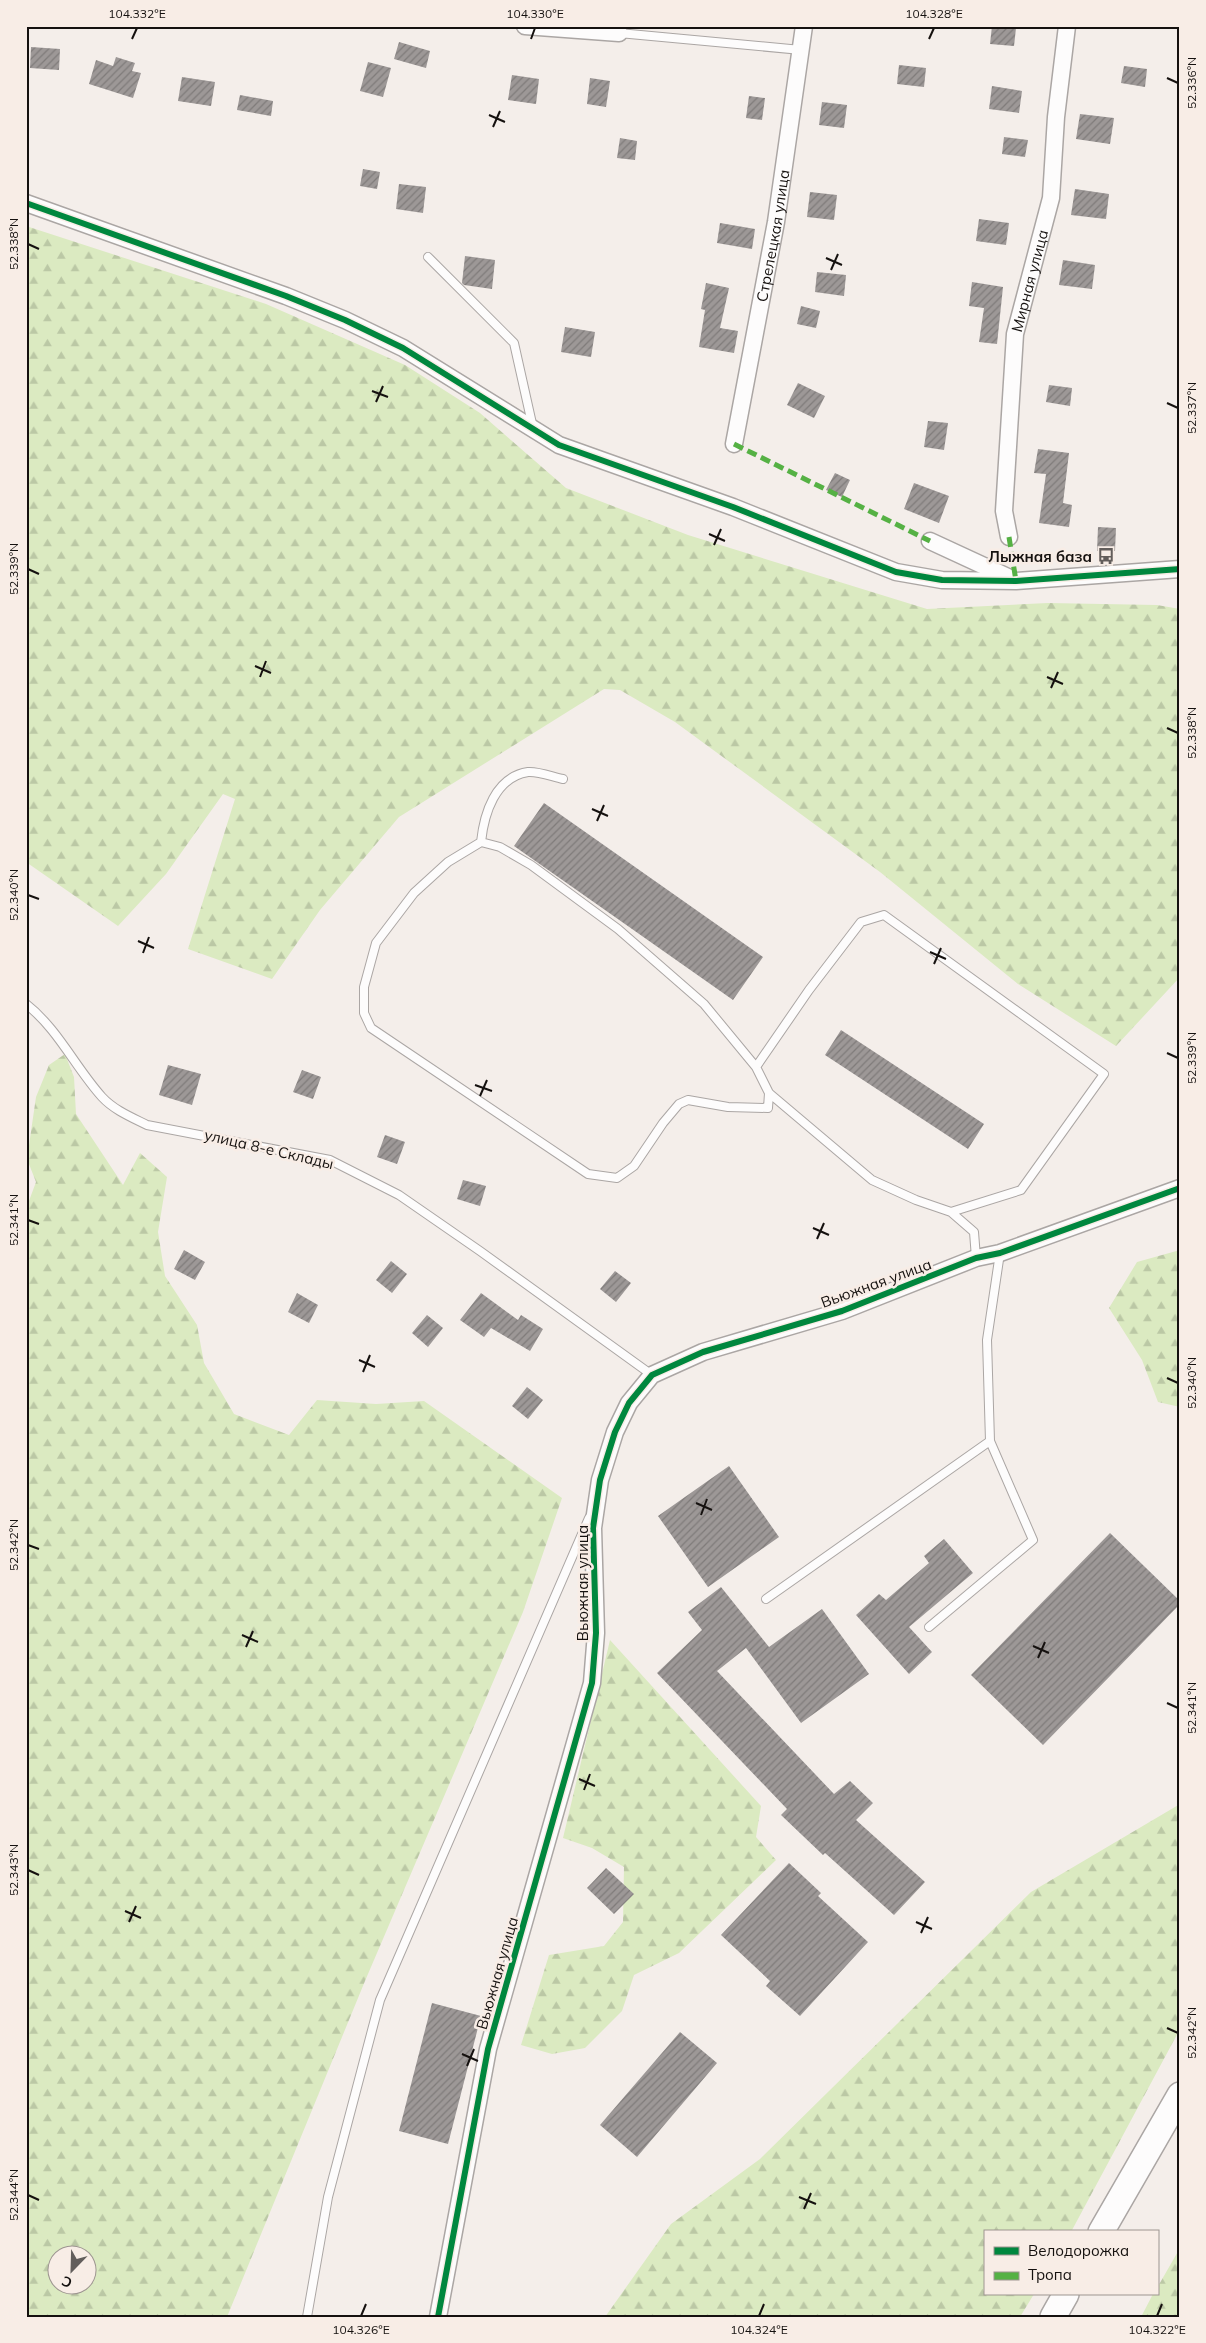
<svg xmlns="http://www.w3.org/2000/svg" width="1206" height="2343" viewBox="0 0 1206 2343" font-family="Mulish,sans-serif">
  <defs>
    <pattern id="forest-firs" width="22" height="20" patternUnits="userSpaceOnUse" patternTransform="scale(1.25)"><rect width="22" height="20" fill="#dbeac1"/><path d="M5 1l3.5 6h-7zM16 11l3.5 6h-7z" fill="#bbc8a5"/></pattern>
    <pattern id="building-hatch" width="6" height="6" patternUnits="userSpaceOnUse" patternTransform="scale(1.25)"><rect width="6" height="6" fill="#9d9897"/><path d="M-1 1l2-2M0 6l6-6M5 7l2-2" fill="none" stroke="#7f7b7a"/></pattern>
  </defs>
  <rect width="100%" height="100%" fill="#f4eeea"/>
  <path fill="url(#forest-firs)" fill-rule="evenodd" d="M 26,226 L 266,304 L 405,365 L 480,413 L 566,488 L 688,535 L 927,609 L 1048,603 L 1157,605 L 1180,609 L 1180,977 L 1116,1046 L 1018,984 L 880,872 L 675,722 L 620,690 L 604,689 L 399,817 L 320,910 L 272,979 L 188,949 L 235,799 L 223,794 L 166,874 L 118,926 L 26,862 Z
    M 65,1054 L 74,1077 L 76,1114 L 123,1185 L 140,1153 L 167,1177 L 158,1232 L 165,1276 L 197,1325 L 204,1363 L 234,1414 L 289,1435 L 317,1400 L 376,1404 L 424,1401 L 562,1498 L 523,1612 L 365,1981 L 227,2317 L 26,2317 L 26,1209 L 36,1182 L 27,1159 L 36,1097 L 49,1065 ZM 58,2256 L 88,2256 L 88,2286 L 58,2286 Z
    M 1180,1250 L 1180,1407 L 1158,1402 L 1142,1360 L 1109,1308 L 1137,1262 Z
    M 610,1640 L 761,1806 L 756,1837 L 776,1860 L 679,1953 L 634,1975 L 622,2011 L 585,2048 L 552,2054 L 521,2045 L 549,1955 L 604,1946 L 623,1922 L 624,1867 L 592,1848 L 563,1838 Z
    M 1180,1804 L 1180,2029 L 1071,2232 L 985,2232 L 985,2294 L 1034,2294 L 1020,2317 L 605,2317 L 671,2224 L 760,2159 L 1031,1892 Z
    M 1180,2248 L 1180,2317 L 1141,2317 L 1153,2294 L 1157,2294 L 1157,2288 Z"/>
  <path fill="url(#building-hatch)" d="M 992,26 L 1016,28 L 1014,46 L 990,44 Z
    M 399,42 L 430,51 L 426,68 L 394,59 Z
    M 31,47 L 60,49 L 59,70 L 30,68 Z
    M 116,57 L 135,63 L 132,71 L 141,73 L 133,98 L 89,84 L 96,60 L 113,66 Z
    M 368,62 L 391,68 L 383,97 L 360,91 Z
    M 899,65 L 926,68 L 924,87 L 897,84 Z
    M 1124,66 L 1147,69 L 1145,87 L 1121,83 Z
    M 512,75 L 539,79 L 536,104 L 508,100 Z
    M 182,77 L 215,82 L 211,106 L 178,101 Z
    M 590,78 L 610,81 L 606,107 L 587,104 Z
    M 992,86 L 1022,91 L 1019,113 L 989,109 Z
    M 240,95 L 273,101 L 271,116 L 237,110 Z
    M 749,96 L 765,98 L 762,120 L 746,118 Z
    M 822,102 L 847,105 L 844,128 L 819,125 Z
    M 1080,114 L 1114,118 L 1110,144 L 1076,139 Z
    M 1004,137 L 1028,140 L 1025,157 L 1002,154 Z
    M 620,138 L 637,141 L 635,160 L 617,158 Z
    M 363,169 L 380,172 L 377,189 L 360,186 Z
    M 399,184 L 426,187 L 423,213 L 396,209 Z
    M 1075,189 L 1109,194 L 1106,219 L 1071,215 Z
    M 810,192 L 837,195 L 834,220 L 807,217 Z
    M 979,219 L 1009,223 L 1006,245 L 976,241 Z
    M 720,223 L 755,229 L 752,249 L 717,243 Z
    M 465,256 L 495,260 L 492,289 L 464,285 L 462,283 Z
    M 1063,260 L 1095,265 L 1092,289 L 1059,285 Z
    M 817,272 L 846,275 L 844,296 L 815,292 Z
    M 972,282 L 1003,287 L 997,344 L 979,342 L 984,308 L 969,306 Z
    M 706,283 L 729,288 L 720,328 L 738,331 L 734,353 L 699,347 L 705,310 L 701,309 Z
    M 801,306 L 820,311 L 816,328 L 797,324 Z
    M 565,327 L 595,332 L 591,357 L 561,352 Z
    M 798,383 L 825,396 L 814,418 L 787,405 Z
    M 1049,385 L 1072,388 L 1070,406 L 1046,402 Z
    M 928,421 L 948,423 L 944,450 L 924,447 Z
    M 1038,449 L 1069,453 L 1063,503 L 1072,505 L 1069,527 L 1039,523 L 1046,474 L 1034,473 Z
    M 835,473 L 850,480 L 842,497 L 826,490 Z
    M 914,483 L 949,496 L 939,523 L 904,509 Z
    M 1098,527 L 1116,528 L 1115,551 L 1097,551 Z
    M 544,803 L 763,957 L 733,1000 L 514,846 Z
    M 841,1030 L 984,1124 L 968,1149 L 825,1055 Z
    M 168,1065 L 201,1074 L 192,1105 L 159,1095 Z
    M 302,1070 L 321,1077 L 313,1099 L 293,1092 Z
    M 385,1135 L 405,1142 L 397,1164 L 377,1157 Z
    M 463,1180 L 486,1186 L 480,1206 L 457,1199 Z
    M 184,1250 L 205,1262 L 195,1280 L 174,1269 Z
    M 391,1261 L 407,1274 L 392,1293 L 376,1280 Z
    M 615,1271 L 631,1283 L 616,1302 L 600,1289 Z
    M 297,1293 L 318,1305 L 309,1323 L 288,1312 Z
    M 481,1293 L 518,1320 L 521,1315 L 543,1329 L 530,1351 L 491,1328 L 484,1337 L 460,1320 Z
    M 427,1315 L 443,1328 L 428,1347 L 412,1333 Z
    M 527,1387 L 543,1400 L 528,1419 L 512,1406 Z
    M 729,1466 L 779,1537 L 708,1587 L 658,1516 Z
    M 1110,1533 L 1180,1601 L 1180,1604 L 1043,1745 L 971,1675 Z
    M 944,1539 L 973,1573 L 909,1627 L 932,1652 L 909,1674 L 856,1615 L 879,1594 L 886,1600 L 929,1563 L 924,1556 Z
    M 721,1587 L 769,1647 L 822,1609 L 869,1674 L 801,1723 L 746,1648 L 717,1671 L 834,1794 L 850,1781 L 873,1803 L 856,1820 L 925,1882 L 894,1915 L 825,1853 L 823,1855 L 781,1815 L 787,1809 L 657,1673 L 702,1630 L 688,1612 Z
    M 789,1863 L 821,1893 L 818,1896 L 868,1942 L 800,2016 L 766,1986 L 770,1981 L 721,1935 Z
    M 606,1868 L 634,1894 L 614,1914 L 587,1888 Z
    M 432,2003 L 481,2016 L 448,2144 L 399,2131 Z
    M 680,2032 L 717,2063 L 637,2157 L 600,2125 Z"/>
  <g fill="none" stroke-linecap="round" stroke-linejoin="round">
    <g stroke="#aba6a4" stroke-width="10">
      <path id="lane" d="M 619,33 L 801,50
        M 428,257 L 514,343 L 533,428
        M 481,842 C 484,814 495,777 528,772 C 538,771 553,777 563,779
        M 26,1004 C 58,1029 75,1067 102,1097 C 114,1110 131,1117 147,1125 L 330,1160 L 399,1195 L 480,1251 L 652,1375
        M 756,1067 L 809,990 L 861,922 L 884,915 L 1104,1074 L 1021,1190 L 951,1212 L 974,1232 L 976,1258
        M 769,1093 L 768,1108 L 728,1107 L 688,1100 L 679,1104 L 663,1123 L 634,1166 L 617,1178 L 588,1174 L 371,1028 L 364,1013 L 364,987 L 376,943 L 414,893 L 448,862 L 481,842 L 500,847 L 531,865 L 618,929 L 704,1004 L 756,1067 L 769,1093 L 872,1180 L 916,1200 L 951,1212
        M 766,1599 L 990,1441 L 987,1340 L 1000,1253
        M 929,1627 L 1033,1540 L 990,1441
        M 307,2317 L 328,2197 L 380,2000 L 589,1518"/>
    </g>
    <g stroke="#aba6a4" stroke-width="19">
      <g id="street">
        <path d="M 525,26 L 619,33"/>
        <path d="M 26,203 L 286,296 L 345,320 L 403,348 L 559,445 L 733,507 L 896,572 L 942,580 L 1016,581 L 1180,569"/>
        <path id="s1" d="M 734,444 L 776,222 L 804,26"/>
        <path id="s2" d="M 1009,537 L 1004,511 L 1015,334 L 1051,198 L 1056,117 L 1067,26"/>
        <path d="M 930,541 L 1010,578"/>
        <path d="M 438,2317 L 488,2049 L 592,1683 L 596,1633 L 593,1528 L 600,1480 L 615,1432 L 629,1403 L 652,1375 L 703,1352 L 842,1311 L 976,1258 L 1000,1253 L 1180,1188"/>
      </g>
    </g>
    <g stroke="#aba6a4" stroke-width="28">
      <path id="primary" d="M 1101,2232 L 1180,2095
        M 1053,2317 L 1066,2294"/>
    </g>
    <use href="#lane" stroke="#fdfcfc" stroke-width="8"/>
    <use href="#street" stroke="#fdfcfc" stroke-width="16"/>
    <use href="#primary" stroke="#fdfcfc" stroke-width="25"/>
    <path stroke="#55b144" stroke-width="5" stroke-dasharray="10 5" stroke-linecap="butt" d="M 734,444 L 930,541
      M 1009,537 L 1016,581"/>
    <g stroke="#f8ede6" stroke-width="9">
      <path id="cycleway" d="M 26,203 L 286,296 L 345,320 L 403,348 L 559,445 L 733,507 L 896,572 L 942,580 L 1016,581 L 1180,569
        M 438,2317 L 488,2049 L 592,1683 L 596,1633 L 593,1528 L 600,1480 L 615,1432 L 629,1403 L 652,1375 L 703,1352 L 842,1311 L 976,1258 L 1000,1253 L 1180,1188"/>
    </g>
    <use href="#cycleway" stroke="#00873e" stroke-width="6"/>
  </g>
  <path fill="none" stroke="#15110f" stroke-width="2" d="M 132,39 L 137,28M 531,39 L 535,28M 929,39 L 934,28M 1167,78 L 1178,83M 489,115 L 505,122M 493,127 L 500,111M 28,244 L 39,249M 826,258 L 842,265M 831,270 L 838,254M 372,391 L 388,397M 376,402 L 383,386M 1167,403 L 1178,408M 709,534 L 725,541M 714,545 L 721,529M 28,569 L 39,574M 255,666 L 271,673M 260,677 L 266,661M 1047,677 L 1063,684M 1051,688 L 1058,672M 1167,728 L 1178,733M 592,809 L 608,816M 597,821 L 604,805M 28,895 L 39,899M 138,941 L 154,948M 930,952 L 946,959M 143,953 L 149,937M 934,964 L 941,948M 1167,1053 L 1178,1058M 475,1085 L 492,1091M 480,1096 L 487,1080M 28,1220 L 39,1224M 813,1228 L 829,1235M 817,1239 L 824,1223M 359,1360 L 375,1367M 363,1372 L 370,1355M 1167,1378 L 1178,1383M 696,1503 L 712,1510M 701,1515 L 707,1499M 28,1545 L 39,1549M 242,1635 L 258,1642M 1033,1646 L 1049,1653M 246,1647 L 253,1631M 1038,1658 L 1045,1642M 1167,1703 L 1178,1708M 579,1779 L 595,1786M 584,1790 L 590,1774M 28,1870 L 39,1875M 125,1911 L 141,1918M 129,1922 L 136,1906M 916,1922 L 932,1929M 921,1933 L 928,1917M 1167,2028 L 1178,2033M 462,2054 L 478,2061M 467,2066 L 474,2049M 28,2195 L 39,2200M 799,2197 L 816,2204M 804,2209 L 811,2193M 361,2316 L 366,2304M 759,2316 L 764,2304M 1157,2316 L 1162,2304"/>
  <defs>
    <g id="bus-bare" transform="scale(1.35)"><path d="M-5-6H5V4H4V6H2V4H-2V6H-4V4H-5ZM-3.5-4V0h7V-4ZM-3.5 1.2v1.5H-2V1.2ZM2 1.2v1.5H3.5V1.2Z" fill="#635e5c" stroke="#f8ede6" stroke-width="2.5" paint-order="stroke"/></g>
  </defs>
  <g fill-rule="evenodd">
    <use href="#bus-bare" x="1106" y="556"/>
  </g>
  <g text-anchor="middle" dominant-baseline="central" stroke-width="5" stroke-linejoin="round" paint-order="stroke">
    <g font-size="15" fill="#15110f" stroke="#f8ede6">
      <text stroke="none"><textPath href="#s1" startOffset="212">Стрелецкая улица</textPath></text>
      <text stroke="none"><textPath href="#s2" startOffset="259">Мирная улица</textPath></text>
      <text transform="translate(269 1149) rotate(13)">улица 8-е Склады</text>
      <text transform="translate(876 1283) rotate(-20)">Вьюжная улица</text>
      <text transform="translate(582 1583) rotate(-90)">Вьюжная улица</text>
      <text transform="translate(497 1973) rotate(-74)">Вьюжная улица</text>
    </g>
    <g font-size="15" font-weight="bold" fill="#15110f" stroke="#f8ede6" text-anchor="end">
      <text x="1092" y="556">Лыжная база</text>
    </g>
  </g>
  <rect width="1206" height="2343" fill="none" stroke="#f8ede6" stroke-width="55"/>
  <rect x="984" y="2230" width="175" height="65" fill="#f8ede6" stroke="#9d9590"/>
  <rect x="994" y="2247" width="25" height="8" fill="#00873e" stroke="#9d9590"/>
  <text x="1028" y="2256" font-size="15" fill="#15110f">Велодорожка</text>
  <rect x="994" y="2272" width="25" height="8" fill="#55b144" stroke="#9d9590"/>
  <text x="1028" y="2280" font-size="15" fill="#15110f">Тропа</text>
  <g transform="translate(72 2270) rotate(203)"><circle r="24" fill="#f8ede6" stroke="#9d9590"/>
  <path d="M0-4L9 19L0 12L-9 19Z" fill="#635e5c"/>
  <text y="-8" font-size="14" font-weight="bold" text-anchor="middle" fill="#15110f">С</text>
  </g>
  <rect x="28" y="28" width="1150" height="2288" fill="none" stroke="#15110f" stroke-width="2"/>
  <g font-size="12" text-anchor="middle" fill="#15110f">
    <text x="137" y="18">104.332°E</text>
    <text x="535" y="18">104.330°E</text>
    <text x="934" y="18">104.328°E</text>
    <text transform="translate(1192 83) rotate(-90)" y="4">52.336°N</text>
    <text transform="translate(14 244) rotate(-90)" y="4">52.338°N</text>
    <text transform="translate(1192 408) rotate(-90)" y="4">52.337°N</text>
    <text transform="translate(14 569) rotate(-90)" y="4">52.339°N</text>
    <text transform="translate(1192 733) rotate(-90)" y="4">52.338°N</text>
    <text transform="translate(14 895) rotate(-90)" y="4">52.340°N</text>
    <text transform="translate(1192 1058) rotate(-90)" y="4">52.339°N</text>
    <text transform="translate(14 1220) rotate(-90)" y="4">52.341°N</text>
    <text transform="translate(1192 1383) rotate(-90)" y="4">52.340°N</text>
    <text transform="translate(14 1545) rotate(-90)" y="4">52.342°N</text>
    <text transform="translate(1192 1708) rotate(-90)" y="4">52.341°N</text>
    <text transform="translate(14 1870) rotate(-90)" y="4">52.343°N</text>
    <text transform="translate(1192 2033) rotate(-90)" y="4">52.342°N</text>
    <text transform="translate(14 2195) rotate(-90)" y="4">52.344°N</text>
    <text x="361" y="2334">104.326°E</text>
    <text x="759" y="2334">104.324°E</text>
    <text x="1157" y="2334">104.322°E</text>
  </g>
</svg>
